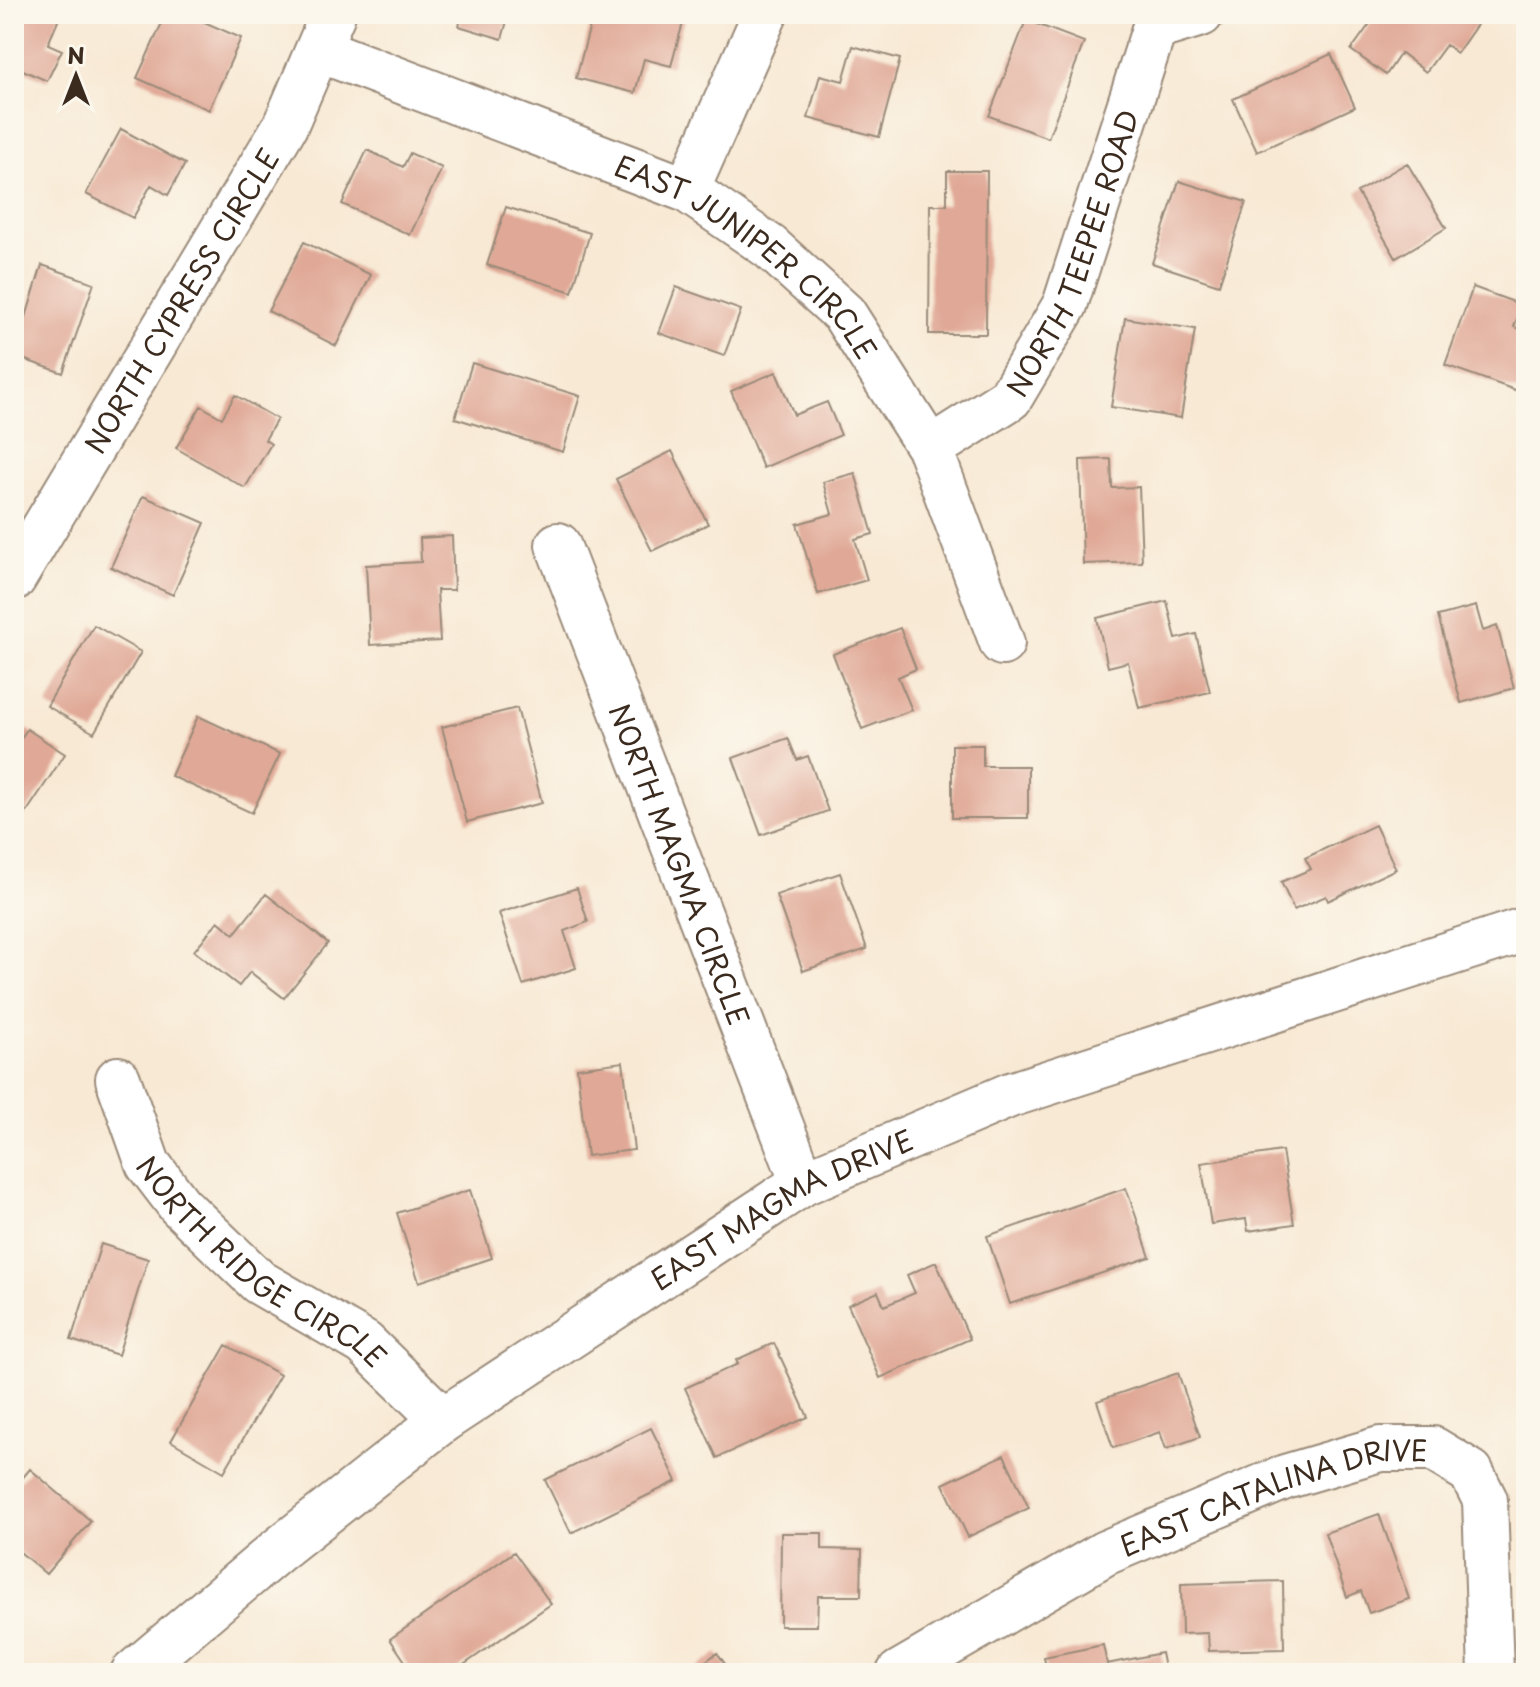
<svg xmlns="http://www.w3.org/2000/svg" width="1540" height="1687" viewBox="0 0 1540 1687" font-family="'Playpen Sans',sans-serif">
  <rect width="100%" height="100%" fill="#fbf7ec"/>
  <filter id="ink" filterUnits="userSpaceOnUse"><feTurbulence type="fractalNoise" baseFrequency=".0125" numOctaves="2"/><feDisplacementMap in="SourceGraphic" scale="16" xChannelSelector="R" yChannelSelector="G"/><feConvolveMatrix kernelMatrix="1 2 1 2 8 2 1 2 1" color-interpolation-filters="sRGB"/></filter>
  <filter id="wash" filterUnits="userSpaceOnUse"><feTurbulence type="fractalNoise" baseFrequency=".006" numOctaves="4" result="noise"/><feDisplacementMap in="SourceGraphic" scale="32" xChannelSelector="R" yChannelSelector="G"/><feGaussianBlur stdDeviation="1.8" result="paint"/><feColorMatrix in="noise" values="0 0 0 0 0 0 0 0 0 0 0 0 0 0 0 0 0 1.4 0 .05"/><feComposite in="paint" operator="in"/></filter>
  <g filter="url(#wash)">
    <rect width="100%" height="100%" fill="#f8e9d4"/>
    <g id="blocks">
      <path fill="#e0a896" d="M 14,14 L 61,14 L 48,44 L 62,50 L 47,81 L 14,66 Z
        M 166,14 L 186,14 L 241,38 L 209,110 L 137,78 Z
        M 462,14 L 509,14 L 502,39 L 459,26 Z
        M 593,14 L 666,14 L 684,19 L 671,66 L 644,59 L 635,93 L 576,78 Z
        M 1377,14 L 1480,14 L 1483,16 L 1457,53 L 1446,45 L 1426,72 L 1401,53 L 1386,75 L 1351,50 Z
        M 1026,20 L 1084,42 L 1048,138 L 989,116 Z
        M 853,46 L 900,59 L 879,137 L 808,118 L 820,75 L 843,81 Z
        M 1331,54 L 1355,107 L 1257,152 L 1233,99 Z
        M 121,129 L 185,164 L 168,195 L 151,185 L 133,218 L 86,194 Z
        M 367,150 L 403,167 L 410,153 L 442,168 L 410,235 L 342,204 Z
        M 1407,163 L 1446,228 L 1396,258 L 1357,192 Z
        M 947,171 L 987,171 L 986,334 L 929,334 L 930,205 L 947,205 Z
        M 1179,181 L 1246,202 L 1219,285 L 1152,263 Z
        M 506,207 L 590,233 L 572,292 L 487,265 Z
        M 304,242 L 371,275 L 336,346 L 268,311 Z
        M 42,265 L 94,283 L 63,373 L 14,356 Z
        M 676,287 L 741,310 L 724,356 L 659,333 Z
        M 1473,287 L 1522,305 L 1514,327 L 1526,331 L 1526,394 L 1445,365 Z
        M 1125,318 L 1195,329 L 1181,418 L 1111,407 Z
        M 472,363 L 580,396 L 563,452 L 455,418 Z
        M 776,372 L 794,415 L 827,402 L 841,435 L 763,468 L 731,391 Z
        M 235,395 L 277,419 L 265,440 L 271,444 L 245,488 L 176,448 L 201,406 L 222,418 Z
        M 672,451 L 708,524 L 652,551 L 616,479 Z
        M 1111,459 L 1112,488 L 1139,487 L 1142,562 L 1083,564 L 1080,460 Z
        M 855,473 L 873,534 L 855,539 L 867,580 L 818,594 L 797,524 L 832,514 L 823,482 Z
        M 143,496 L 205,523 L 173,595 L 111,567 Z
        M 452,536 L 454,590 L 437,590 L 440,641 L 370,645 L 366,565 L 421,562 L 420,538 Z
        M 1167,601 L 1176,639 L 1196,634 L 1210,692 L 1139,708 L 1128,662 L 1108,667 L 1097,618 Z
        M 1476,606 L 1483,631 L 1497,626 L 1514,688 L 1461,703 L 1438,616 Z
        M 94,625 L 141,652 L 94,733 L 47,706 Z
        M 900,628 L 916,669 L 898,677 L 912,710 L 862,729 L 833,654 Z
        M 517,708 L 542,803 L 467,822 L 442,727 Z
        M 198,716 L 280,754 L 252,813 L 171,776 Z
        M 27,729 L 65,754 L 14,831 L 14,749 Z
        M 788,738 L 797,760 L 808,756 L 828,811 L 761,835 L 733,758 Z
        M 952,745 L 983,745 L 983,766 L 1028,766 L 1028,818 L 952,818 Z
        M 1375,825 L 1396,869 L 1328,901 L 1326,896 L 1294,910 L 1281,882 L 1311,869 L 1305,858 Z
        M 840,873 L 867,949 L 803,971 L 776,895 Z
        M 577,888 L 588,922 L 564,931 L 576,968 L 523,985 L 499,913 Z
        M 266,894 L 328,943 L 284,998 L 250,972 L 239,986 L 194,951 L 218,921 L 234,934 Z
        M 623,1062 L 634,1150 L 587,1156 L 577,1068 Z
        M 1282,1151 L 1294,1224 L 1248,1231 L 1246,1219 L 1211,1224 L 1201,1163 Z
        M 1126,1188 L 1150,1257 L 1010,1304 L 987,1236 Z
        M 470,1190 L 492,1258 L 419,1282 L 397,1213 Z
        M 101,1244 L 148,1259 L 118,1355 L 71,1340 Z
        M 936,1262 L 970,1339 L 880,1378 L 848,1305 L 878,1292 L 884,1306 L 915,1293 L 907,1275 Z
        M 774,1343 L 808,1417 L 717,1458 L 685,1388 L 738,1364 L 736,1360 Z
        M 226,1345 L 280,1375 L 224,1472 L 171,1441 Z
        M 1178,1373 L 1200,1437 L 1166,1449 L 1160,1432 L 1113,1448 L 1097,1401 Z
        M 651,1428 L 677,1481 L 571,1533 L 545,1480 Z
        M 1004,1455 L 1029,1508 L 968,1537 L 943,1484 Z
        M 30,1469 L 91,1521 L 46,1574 L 14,1547 L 14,1488 Z
        M 1379,1514 L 1409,1599 L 1369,1613 L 1361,1591 L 1347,1597 L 1325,1533 Z
        M 781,1533 L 822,1533 L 822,1549 L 862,1550 L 861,1596 L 818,1596 L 817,1626 L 780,1626 Z
        M 514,1552 L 551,1604 L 452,1673 L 413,1673 L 390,1639 Z
        M 1283,1581 L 1284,1649 L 1209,1651 L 1208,1633 L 1182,1634 L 1181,1584 Z
        M 1103,1645 L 1107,1664 L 1161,1653 L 1165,1673 L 1047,1673 L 1044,1657 Z
        M 717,1653 L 732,1673 L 690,1673 Z"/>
    </g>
  </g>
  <g filter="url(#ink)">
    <use href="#blocks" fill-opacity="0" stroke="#9a8a79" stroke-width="2"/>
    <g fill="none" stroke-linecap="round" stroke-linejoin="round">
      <g stroke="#9a8a79" stroke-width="48">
        <g id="minor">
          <path d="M 1155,28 L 1201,14"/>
          <path id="s1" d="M 320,50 L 687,190 L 770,247 L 844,314 L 930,449 L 1002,643"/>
          <path d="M 687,190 L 765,14"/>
          <path id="s2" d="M 930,449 L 1010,398 L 1065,305 L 1159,14"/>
          <path id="s3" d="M 558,545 L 803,1183"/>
          <path id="s4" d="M 14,578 L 285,126 L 333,14"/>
          <path id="s5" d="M 118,1079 L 148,1164 L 180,1206 L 259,1282 L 364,1343 L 443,1420"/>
          <path id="s6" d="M 133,1673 L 277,1551 L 443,1420 L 803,1183 L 1010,1095 L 1526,929"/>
          <path id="s7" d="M 899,1673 L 1105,1553 L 1285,1477 L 1380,1449 L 1433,1449 L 1471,1472 L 1485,1500 L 1491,1673"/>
        </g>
      </g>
      <use href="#minor" stroke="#fff" stroke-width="44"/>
    </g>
  </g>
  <g text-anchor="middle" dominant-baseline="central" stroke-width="6" stroke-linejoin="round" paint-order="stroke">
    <g font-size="28" fill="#3b2a1e" stroke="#fbf7ec">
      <text stroke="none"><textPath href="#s2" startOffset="254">NORTH TEEPEE ROAD</textPath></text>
      <text stroke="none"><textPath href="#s1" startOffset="480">EAST JUNIPER CIRCLE</textPath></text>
      <text stroke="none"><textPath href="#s4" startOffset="324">NORTH CYPRESS CIRCLE</textPath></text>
      <text stroke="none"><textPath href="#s3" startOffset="342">NORTH MAGMA CIRCLE</textPath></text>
      <text stroke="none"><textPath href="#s6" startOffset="800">EAST MAGMA DRIVE</textPath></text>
      <text stroke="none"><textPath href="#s5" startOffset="242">NORTH RIDGE CIRCLE</textPath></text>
      <text stroke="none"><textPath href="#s7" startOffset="418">EAST CATALINA DRIVE</textPath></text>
    </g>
  </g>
  <rect width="1540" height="1687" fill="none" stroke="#fbf7ec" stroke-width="48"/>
  <g transform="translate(76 76)" stroke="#fbf7ec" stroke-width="6" paint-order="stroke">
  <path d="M0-6L14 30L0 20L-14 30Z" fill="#3b2a1e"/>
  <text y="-12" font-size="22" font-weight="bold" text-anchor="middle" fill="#3b2a1e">N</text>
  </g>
</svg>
